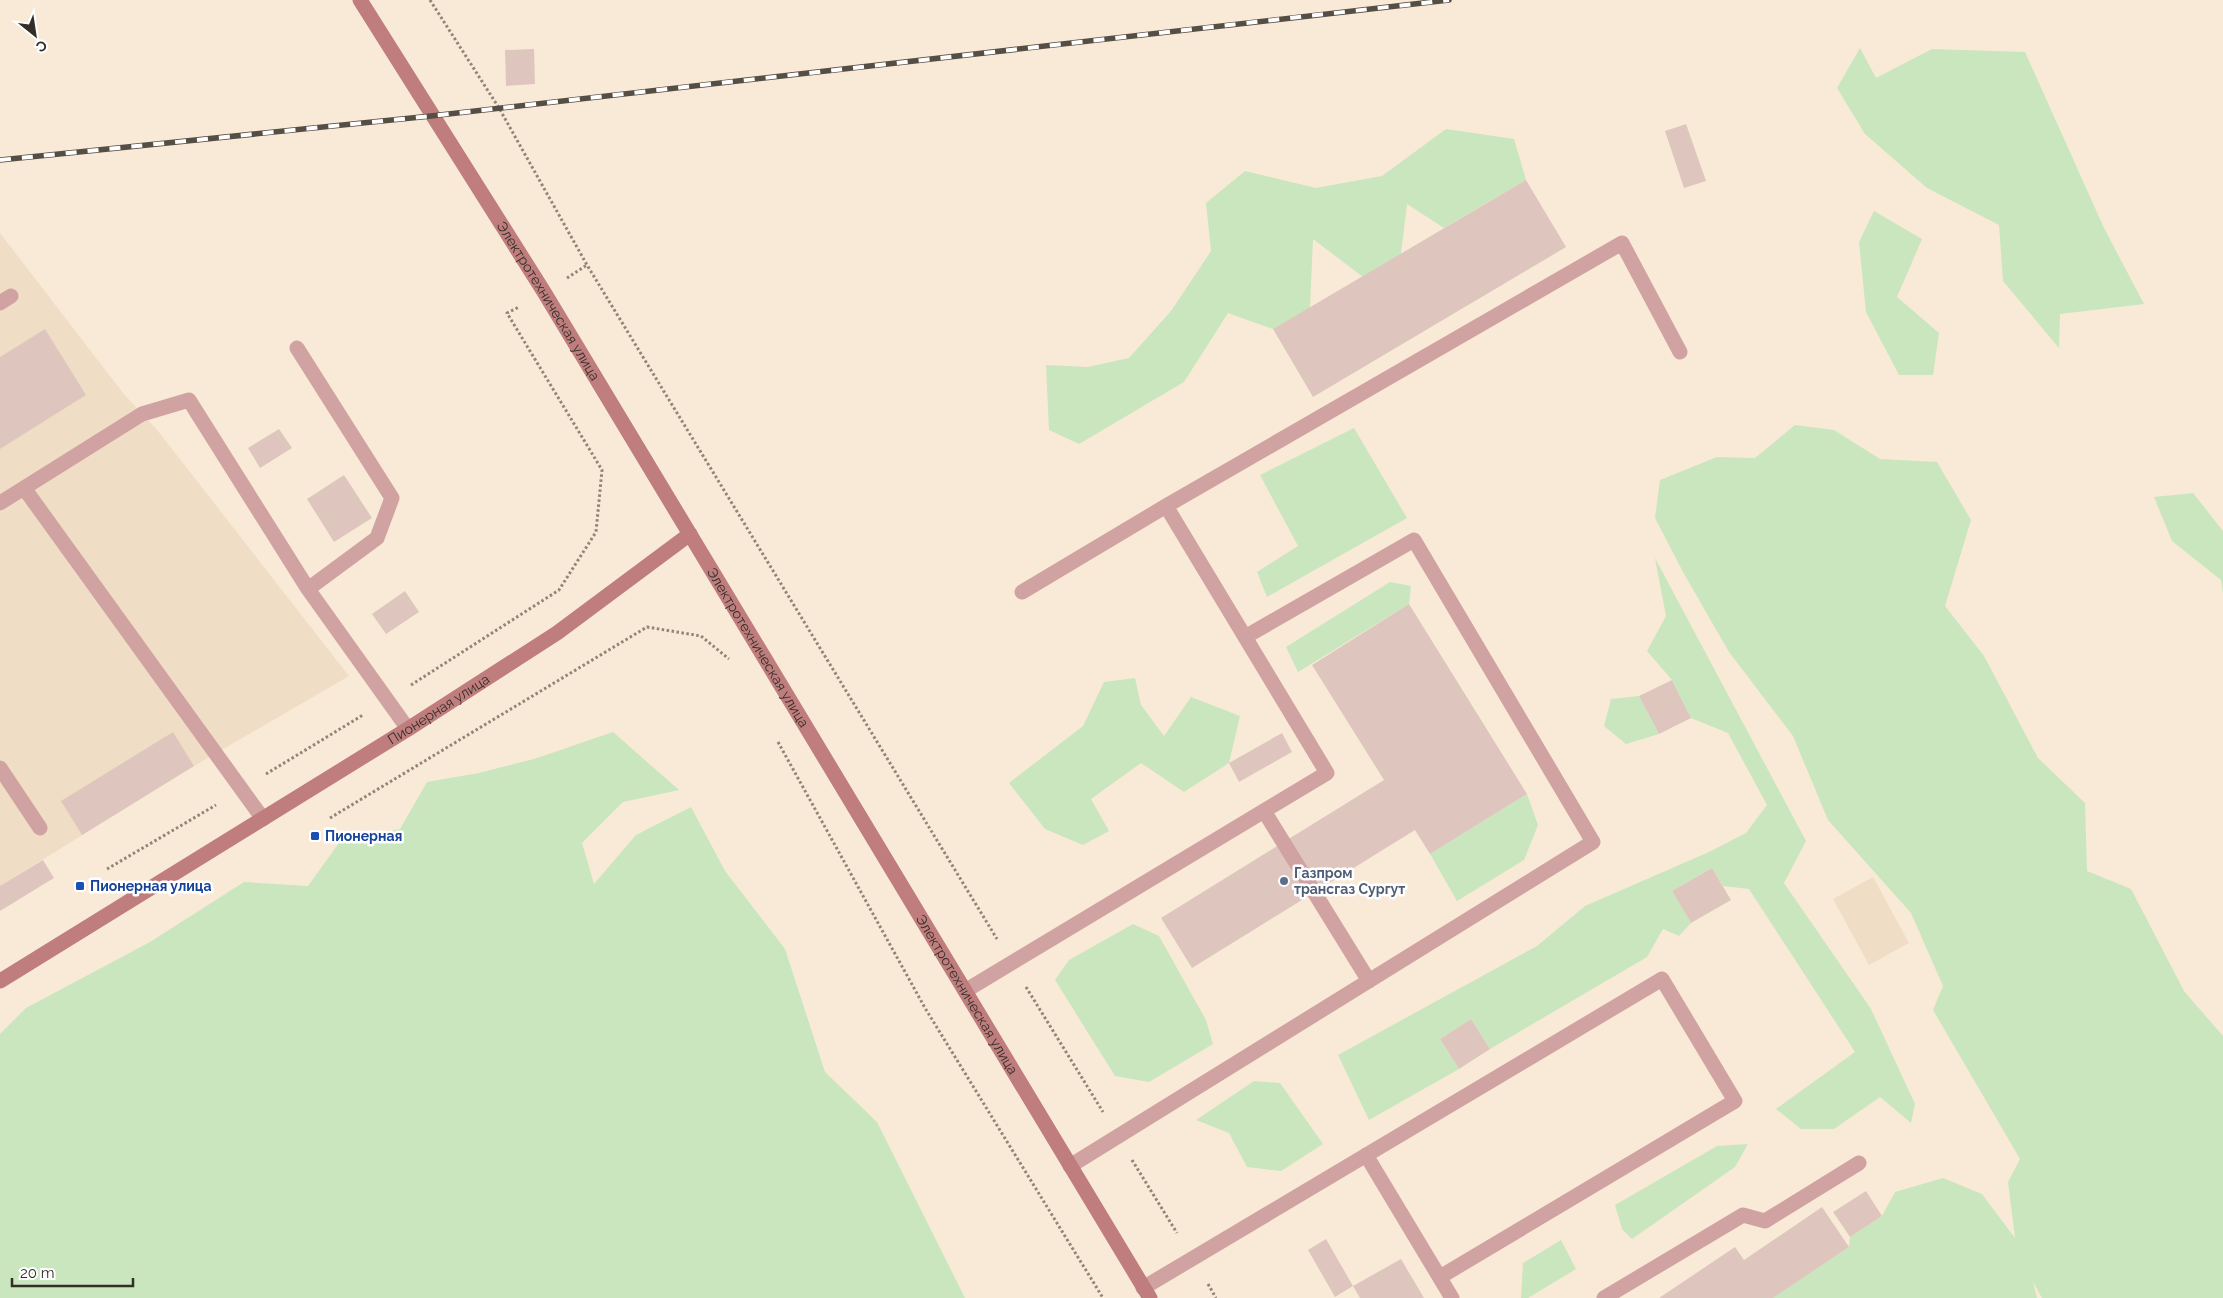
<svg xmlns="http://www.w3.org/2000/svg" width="2223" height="1298" viewBox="0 0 2223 1298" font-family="Raleway,sans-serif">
  <rect width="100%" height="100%" fill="#f9ead7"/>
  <path fill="#f0ddc5" d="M 0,233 L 123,393 L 158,431 L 349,676 L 194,766 L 0,886 Z
    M 1873,877 L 1909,943 L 1869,965 L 1833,899 Z"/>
  <path fill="#c9e6be" d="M 1860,48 L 1876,78 L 1932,49 L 2025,52 L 2104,228 L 2144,304 L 2060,314 L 2059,348 L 2003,281 L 1999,225 L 1927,188 L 1865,134 L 1837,88 Z
    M 1446,129 L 1514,139 L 1526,180 L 1444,228 L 1407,204 L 1401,254 L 1363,277 L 1313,239 L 1310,308 L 1273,329 L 1228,313 L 1184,382 L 1079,444 L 1049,430 L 1046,365 L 1088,367 L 1129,358 L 1171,311 L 1211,251 L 1206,203 L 1245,171 L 1316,188 L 1382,176 Z
    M 1874,211 L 1922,239 L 1897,297 L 1939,333 L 1933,375 L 1899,375 L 1866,312 L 1859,242 Z
    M 1795,425 L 1834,430 L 1880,459 L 1937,462 L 1971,520 L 1945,606 L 1984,656 L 2038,758 L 2085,803 L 2087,871 L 2131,889 L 2184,991 L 2223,1036 L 2223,1298 L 2042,1298 L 2033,1282 L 2037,1298 L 1773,1298 L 1849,1247 L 1850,1237 L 1882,1216 L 1895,1192 L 1943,1178 L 1982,1194 L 2015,1238 L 2008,1182 L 2020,1159 L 1933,1010 L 1943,986 L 1911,913 L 1828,820 L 1793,736 L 1729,652 L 1683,572 L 1655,518 L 1660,480 L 1717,457 L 1755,458 Z
    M 1354,428 L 1407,518 L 1267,597 L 1257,572 L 1298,546 L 1260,475 Z
    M 2193,493 L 2223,531 L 2223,594 L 2221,580 L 2172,541 L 2154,497 Z
    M 1655,558 L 1806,841 L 1784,883 L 1871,1009 L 1915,1104 L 1911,1123 L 1880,1097 L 1834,1129 L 1801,1129 L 1776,1109 L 1855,1052 L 1749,889 L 1723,886 L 1712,868 L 1672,891 L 1691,923 L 1679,936 L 1663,929 L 1647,957 L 1490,1049 L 1471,1019 L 1440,1039 L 1459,1069 L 1369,1120 L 1338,1055 L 1537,946 L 1585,906 L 1709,852 L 1746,833 L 1767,805 L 1728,733 L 1691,718 L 1672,680 L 1647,651 L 1666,616 Z
    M 1390,582 L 1411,586 L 1409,604 L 1298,672 L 1286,647 Z
    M 1135,678 L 1141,705 L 1164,736 L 1191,697 L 1240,716 L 1229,763 L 1184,792 L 1141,763 L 1091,799 L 1109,831 L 1083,845 L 1045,829 L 1009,783 L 1083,726 L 1104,682 Z
    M 1639,696 L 1659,734 L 1626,744 L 1604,726 L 1611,699 Z
    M 613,732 L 679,790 L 623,802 L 582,843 L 594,884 L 636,835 L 691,807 L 725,871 L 785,949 L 825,1072 L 877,1122 L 965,1298 L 0,1298 L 0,1034 L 26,1008 L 150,942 L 244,882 L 308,886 L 339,843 L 400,829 L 427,782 L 479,773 L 534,759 Z
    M 1527,794 L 1538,825 L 1524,860 L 1457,901 L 1430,854 Z
    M 1133,924 L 1159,936 L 1206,1020 L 1213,1044 L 1149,1082 L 1115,1076 L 1055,980 L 1069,960 Z
    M 1254,1081 L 1280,1083 L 1323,1144 L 1281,1171 L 1247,1167 L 1229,1133 L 1196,1120 Z
    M 1748,1144 L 1735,1167 L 1632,1239 L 1622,1229 L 1615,1205 L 1717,1146 Z
    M 1561,1240 L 1576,1269 L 1528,1298 L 1521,1298 L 1523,1263 Z"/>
  <path fill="#dec6be" d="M 534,49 L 535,84 L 506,86 L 505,50 Z
    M 1686,124 L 1706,181 L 1684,188 L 1665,131 Z
    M 1526,180 L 1566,247 L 1313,397 L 1273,329 Z
    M 45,329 L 86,395 L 0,449 L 0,357 Z
    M 279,429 L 292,448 L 260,468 L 248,448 Z
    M 344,475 L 372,518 L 334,542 L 307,499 Z
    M 405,591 L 419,612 L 386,634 L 372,614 Z
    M 1409,604 L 1527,794 L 1430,854 L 1415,830 L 1192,968 L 1161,918 L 1384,780 L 1312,665 Z
    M 1672,680 L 1691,718 L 1659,734 L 1639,696 Z
    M 173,732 L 194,766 L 82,835 L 61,801 Z
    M 1282,733 L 1292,752 L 1239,782 L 1229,763 Z
    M 43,860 L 54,878 L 0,911 L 0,886 Z
    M 1712,868 L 1731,900 L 1691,923 L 1672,891 Z
    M 1471,1019 L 1490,1049 L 1459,1069 L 1440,1039 Z
    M 1866,1191 L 1882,1216 L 1850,1237 L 1833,1212 Z
    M 1822,1207 L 1849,1247 L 1773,1298 L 1659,1298 L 1735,1247 L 1744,1260 Z
    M 1326,1239 L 1353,1286 L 1335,1297 L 1308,1250 Z
    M 1401,1259 L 1424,1298 L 1360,1298 L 1353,1286 Z"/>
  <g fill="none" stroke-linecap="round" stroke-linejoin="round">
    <path stroke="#8f8578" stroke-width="3" stroke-dasharray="2.5 2.5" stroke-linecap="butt" d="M 430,0 L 499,108 L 587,265 L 997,939
      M 567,278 L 587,265
      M 411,685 L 559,590 L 596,532 L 602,470 L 507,313 L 519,307
      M 778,742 L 925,1008 L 1103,1298
      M 266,774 L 363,715
      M 330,818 L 647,627 L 701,636 L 729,659
      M 107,869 L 216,805
      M 1026,987 L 1103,1112
      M 1132,1160 L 1177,1233
      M 1208,1284 L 1216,1298"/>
    <path stroke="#d0a2a2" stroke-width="15" d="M 0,303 L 11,296
      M 297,348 L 392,498 L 377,538 L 308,589
      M 24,488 L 263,819
      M 0,503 L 142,414 L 189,400 L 308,589 L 408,729
      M 1022,592 L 1166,506 L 1622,243 L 1680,352
      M 0,768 L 40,828
      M 1264,811 L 1369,981
      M 965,991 L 1327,773 L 1166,506
      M 1366,1155 L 1452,1298
      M 1070,1166 L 1593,842 L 1414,540 L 1245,637
      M 1143,1288 L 1662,979 L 1735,1101 L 1440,1277
      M 1604,1298 L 1743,1215 L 1765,1221 L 1859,1163"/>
    <g stroke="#bf7d7e" stroke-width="15">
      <path id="s1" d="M 360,0 L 544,292 L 1150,1298"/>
      <path id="s2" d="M 0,981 L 408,729 L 557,633 L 690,534"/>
    </g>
    <g stroke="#554e45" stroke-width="5.5">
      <path id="rail" d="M 0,160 L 431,116 L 1449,0"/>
    </g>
    <use href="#rail" stroke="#fff" stroke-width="4" stroke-dasharray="11" stroke-linecap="butt"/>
  </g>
  <g fill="#1a4fb4" stroke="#fff" stroke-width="2">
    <rect x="310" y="831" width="10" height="10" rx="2.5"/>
    <rect x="75" y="881" width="10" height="10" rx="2.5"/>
  </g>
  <circle fill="#5c6f8a" stroke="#fff" stroke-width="2" cx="1284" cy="881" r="5"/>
  <g text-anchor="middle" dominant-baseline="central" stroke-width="5" stroke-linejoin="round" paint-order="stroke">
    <g font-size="14" fill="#332e27" stroke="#fff">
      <text stroke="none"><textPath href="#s1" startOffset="355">Электротехническая улица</textPath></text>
      <text stroke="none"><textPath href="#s1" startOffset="760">Электротехническая улица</textPath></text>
      <text stroke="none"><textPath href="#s2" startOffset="516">Пионерная улица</textPath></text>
      <text stroke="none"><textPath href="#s1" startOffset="1165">Электротехническая улица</textPath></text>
    </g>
    <g font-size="14" font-weight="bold" fill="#164399" stroke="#fff" text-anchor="start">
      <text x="325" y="836">Пионерная</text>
      <text x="90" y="886">Пионерная улица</text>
    </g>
    <g font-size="14" font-weight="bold" fill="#4e5e75" stroke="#fff" text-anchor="start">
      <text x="1294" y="873">Газпром<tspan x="1294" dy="16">трансгаз Сургут</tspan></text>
    </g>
  </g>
  <g transform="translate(35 35) rotate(150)" stroke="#ffffff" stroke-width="4" paint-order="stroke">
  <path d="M0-4L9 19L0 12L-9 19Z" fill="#332e27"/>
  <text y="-8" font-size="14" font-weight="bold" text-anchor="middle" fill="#332e27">С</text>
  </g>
  <path d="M12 1278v8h121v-8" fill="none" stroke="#332e27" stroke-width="2.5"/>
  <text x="20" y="1278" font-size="15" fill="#332e27" stroke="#ffffff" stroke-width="4" paint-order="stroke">20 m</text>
</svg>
